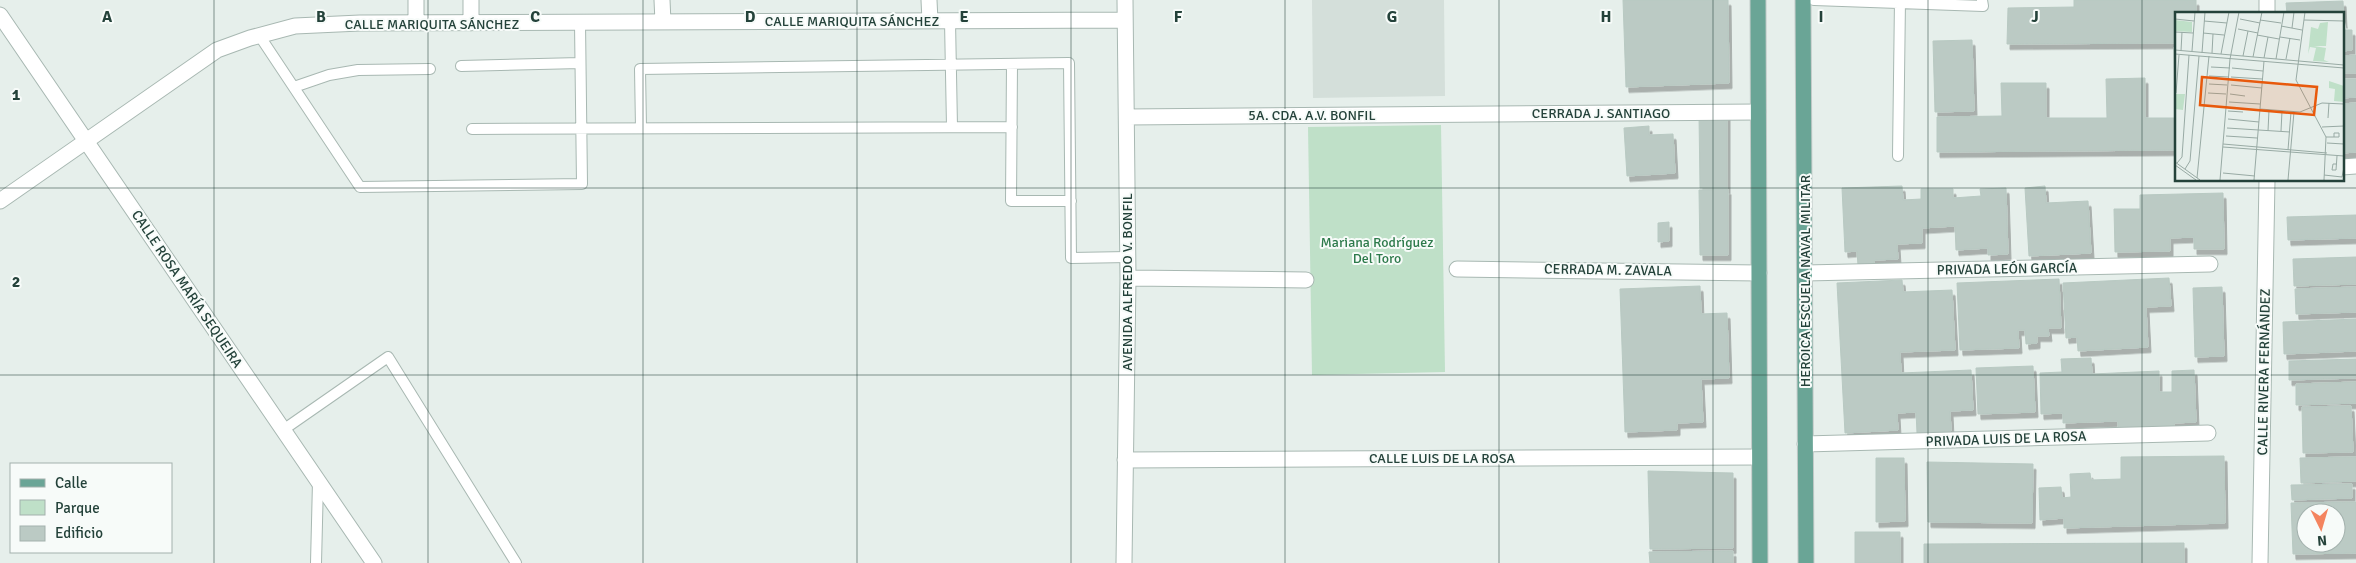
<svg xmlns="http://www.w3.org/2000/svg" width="2356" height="563" viewBox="0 0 2356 563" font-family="Signika,sans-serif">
  <defs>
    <filter id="shadow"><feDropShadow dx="3" dy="5.5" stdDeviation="0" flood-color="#0004"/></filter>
  </defs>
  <rect width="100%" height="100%" fill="#e6efeb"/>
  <path fill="#d4dfda" d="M 1312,0 L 1444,0 L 1445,96 L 1313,98 Z"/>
  <path fill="#bfe0c8" d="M 1441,125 L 1445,372 L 1312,375 L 1308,127 Z"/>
  <path fill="#bbcac4" stroke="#b8c9c2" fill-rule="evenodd" filter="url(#shadow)" d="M 1623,0 L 1728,0 L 1729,83 L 1626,87 Z
    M 2074,0 L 2196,0 L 2196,14 L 2176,14 L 2176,43 L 2007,44 L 2008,8 L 2074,7 Z
    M 2343,1 L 2344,23 L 2342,14 L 2287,14 L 2286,3 Z
    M 2342,30 L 2352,30 L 2352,50 L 2342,51 Z
    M 1972,40 L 1974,111 L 1935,112 L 1933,41 Z
    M 2174,47 L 2176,47 L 2176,150 L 1937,152 L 1937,117 L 2002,116 L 2001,83 L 2046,83 L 2046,118 L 2107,118 L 2106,79 L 2145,78 L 2145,118 L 2175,118 Z
    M 2356,55 L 2356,73 L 2342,73 L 2342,56 Z
    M 2342,79 L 2356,79 L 2356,97 L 2342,98 Z
    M 2356,103 L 2356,152 L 2342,153 L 2342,104 Z
    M 1727,114 L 1727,188 L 1700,188 L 1699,115 Z
    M 1649,126 L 1649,135 L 1673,134 L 1675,173 L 1627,176 L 1624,128 Z
    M 1902,186 L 1903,200 L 1921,199 L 1921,189 L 1953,189 L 1953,198 L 1981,196 L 1980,189 L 2006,188 L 2008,254 L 1988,255 L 1988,248 L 1956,250 L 1955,226 L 1922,228 L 1922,243 L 1897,244 L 1898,259 L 1875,260 L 1873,265 L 1858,266 L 1857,251 L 1845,252 L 1842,188 Z
    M 2045,186 L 2046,203 L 2088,201 L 2091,253 L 2029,256 L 2025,188 Z
    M 1728,189 L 1728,255 L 1700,255 L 1699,190 Z
    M 2223,193 L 2224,249 L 2194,249 L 2194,237 L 2170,238 L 2170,251 L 2115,252 L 2114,209 L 2140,209 L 2140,195 Z
    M 2356,215 L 2356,238 L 2288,240 L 2287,217 Z
    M 1669,222 L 1669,241 L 1658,242 L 1658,223 Z
    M 2356,257 L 2356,284 L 2294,286 L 2293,259 Z
    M 2169,278 L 2171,306 L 2146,307 L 2148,347 L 2078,351 L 2077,337 L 2066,338 L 2063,283 Z
    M 2059,279 L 2061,328 L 2048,328 L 2049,336 L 2037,336 L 2037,343 L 2026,344 L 2025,330 L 2018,330 L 2019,348 L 1960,350 L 1957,283 Z
    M 1902,280 L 1903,292 L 1952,290 L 1955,350 L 1900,352 L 1901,373 L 1971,370 L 1973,410 L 1950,411 L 1951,431 L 1917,433 L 1916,412 L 1897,413 L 1898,430 L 1845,433 L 1837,283 Z
    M 1700,286 L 1701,314 L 1727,313 L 1729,378 L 1701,379 L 1703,422 L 1677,423 L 1677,430 L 1625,432 L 1620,289 Z
    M 2222,287 L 2224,356 L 2195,357 L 2193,288 Z
    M 2356,287 L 2356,312 L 2296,314 L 2295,289 Z
    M 2356,319 L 2356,351 L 2284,354 L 2283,322 Z
    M 2091,358 L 2092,374 L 2159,371 L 2159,392 L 2172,392 L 2172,371 L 2194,370 L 2196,422 L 2174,423 L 2174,431 L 2118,433 L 2118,421 L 2063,423 L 2063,413 L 2041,414 L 2040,373 L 2062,372 L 2061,359 Z
    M 2356,359 L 2356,378 L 2289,380 L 2289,361 Z
    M 2033,366 L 2035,412 L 1978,414 L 1976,368 Z
    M 2356,382 L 2356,403 L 2296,405 L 2296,384 Z
    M 2351,406 L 2353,452 L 2303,453 L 2302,407 Z
    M 2224,456 L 2225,523 L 2064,528 L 2064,518 L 2040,520 L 2039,488 L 2061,487 L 2062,498 L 2071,497 L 2070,474 L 2090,473 L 2091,480 L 2121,479 L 2121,457 Z
    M 2356,457 L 2356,481 L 2301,483 L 2300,458 Z
    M 1876,458 L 1904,458 L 1905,521 L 1876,522 Z
    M 1927,462 L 2033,464 L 2032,523 L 1928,522 Z
    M 1648,471 L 1733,473 L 1733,548 L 1650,549 Z
    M 2352,484 L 2352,498 L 2292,500 L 2291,485 Z
    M 2356,502 L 2356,553 L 2293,554 L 2291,503 ZM 2306,513 L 2336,513 L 2336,543 L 2306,543 Z
    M 1855,532 L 1900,532 L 1900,563 L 1855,563 Z
    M 2184,543 L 2184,563 L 1924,563 L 1924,544 Z
    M 1733,551 L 1733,563 L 1650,563 L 1649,552 Z"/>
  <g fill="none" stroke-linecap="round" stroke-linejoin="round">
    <g stroke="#a8b8b2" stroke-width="12">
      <path id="service" d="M 1814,0 L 1983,6 L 1982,0
        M 950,21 L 952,127
        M 259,35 L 360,187 L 582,184 L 580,23
        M 1012,64 L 1011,201 L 1071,201
        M 461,66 L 580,63
        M 294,87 L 329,75 L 358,70 L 430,69
        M 641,128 L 640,69 L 1069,63 L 1071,258 L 1128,257
        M 472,129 L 1012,127
        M 1898,156 L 1900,0
        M 283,430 L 388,357 L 516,563
        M 316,563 L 318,482"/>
    </g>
    <g stroke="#a8b8b2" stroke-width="17">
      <path id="minor" d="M 416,0 L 416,23
        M 471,0 L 471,23
        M 662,0 L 663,22
        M 929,0 L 930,21
        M 2267,0 L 2267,14
        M 1127,117 L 1758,112
        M 2342,167 L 2356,166
        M 0,201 L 217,50 L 250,38 L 295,26 L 360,23 L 1125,20
        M 1457,269 L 1759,273
        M 1805,273 L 2210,264
        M 1128,278 L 1306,280
        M 1805,444 L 2208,433
        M 1125,460 L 1759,457
        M 1124,563 L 1128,278 L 1125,0
        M 2260,563 L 2267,180"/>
    </g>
    <g stroke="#a8b8b2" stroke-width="17">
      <path id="tertiary" d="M 0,15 L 374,563"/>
    </g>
    <g stroke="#c2cac8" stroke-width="17">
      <path id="primary" d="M 1758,0 L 1760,563
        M 1803,0 L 1806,563"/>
    </g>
    <use href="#service" stroke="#fff" stroke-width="10"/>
    <use href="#minor" stroke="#fff" stroke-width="15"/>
    <use href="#tertiary" stroke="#fff" stroke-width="15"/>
    <use href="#primary" stroke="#6aa596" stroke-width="15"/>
  </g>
  <path fill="none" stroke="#24423a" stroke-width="1" stroke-opacity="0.55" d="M 214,0 L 214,563M 428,0 L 428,563M 643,0 L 643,563M 857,0 L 857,563M 1071,0 L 1071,563M 1285,0 L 1285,563M 1499,0 L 1499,563M 1713,0 L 1713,563M 1928,0 L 1928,563M 2142,0 L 2142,563M 0,188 L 2356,188M 0,375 L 2356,375"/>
  <g text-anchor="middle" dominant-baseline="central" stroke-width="4" stroke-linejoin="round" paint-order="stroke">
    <g font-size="14" fill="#24423a" stroke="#f7fbf9">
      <text x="852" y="21">CALLE MARIQUITA SÁNCHEZ</text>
      <text x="432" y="24">CALLE MARIQUITA SÁNCHEZ</text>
      <text x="1601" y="113">CERRADA J. SANTIAGO</text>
      <text x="1312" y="115">5A. CDA. A.V. BONFIL</text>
      <text transform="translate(2007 269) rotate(-1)">PRIVADA LEÓN GARCÍA</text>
      <text transform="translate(1608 270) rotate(1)">CERRADA M. ZAVALA</text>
      <text transform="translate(1805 281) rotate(-90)">HEROICA ESCUELA NAVAL MILITAR</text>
      <text transform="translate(1127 282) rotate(-90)">AVENIDA ALFREDO V. BONFIL</text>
      <text transform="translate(187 289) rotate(56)">CALLE ROSA MARÍA SEQUEIRA</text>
      <text transform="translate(2264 372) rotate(-89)">CALLE RIVERA FERNÁNDEZ</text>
      <text transform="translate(2006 439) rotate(-2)">PRIVADA LUIS DE LA ROSA</text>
      <text x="1442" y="458">CALLE LUIS DE LA ROSA</text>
    </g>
    <g font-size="14" fill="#2d7a4b" stroke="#f7fbf9">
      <text x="1377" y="242">Mariana Rodríguez<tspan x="1377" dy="16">Del Toro</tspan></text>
    </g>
  </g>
  <g transform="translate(2175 12)">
    <rect width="169" height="169" fill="#e6efeb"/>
    <path d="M 0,8 L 17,10 L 17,20 L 0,19 ZM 153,10 L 151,34 L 139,34 L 151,36 L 149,48 L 154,50 L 138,49 L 141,36 L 135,35 L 133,42 L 136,15 L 143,17 L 145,11 ZM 154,69 L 169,74 L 169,90 L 159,89 L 160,77 L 154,76 ZM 0,82 L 10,82 L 8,98 L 0,97 Z" fill="#bfe0c8"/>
    <path fill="none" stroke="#98aaa4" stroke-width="1" d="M 130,0 L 121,68 L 151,125 L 149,168M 0,7 L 19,9M 65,7 L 85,11M 85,8 L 106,11M 129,8 L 169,9M 29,9 L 52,11M 106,14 L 127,18M 117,16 L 119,0M 63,17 L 83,21M 0,20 L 18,21M 28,21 L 49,23M 82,23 L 104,27M 105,25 L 125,28M 0,38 L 169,53M 6,39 L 7,20M 17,39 L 20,0M 27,41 L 30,0M 37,41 L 38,22M 0,42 L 169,56M 46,42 L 54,0M 68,44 L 73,19M 78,45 L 87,0M 89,46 L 93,25M 101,47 L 109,0M 111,47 L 115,26M 36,55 L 55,56M 57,56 L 88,59M 34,64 L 54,65M 56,65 L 87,67M 34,72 L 52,73M 56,73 L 87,76M 1,81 L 4,43M 33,81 L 51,82M 55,82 L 70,84M 54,90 L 85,92M 85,97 L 125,100 L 147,91 L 169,92M 0,98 L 0,114M 53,99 L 68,100M 153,106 L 154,91M 53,107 L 84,110M 147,115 L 169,114M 52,116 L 115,120M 93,119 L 94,98M 106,119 L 107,99M 51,124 L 82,126M 151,125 L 164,125 L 164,121 L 159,121 L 159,125M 152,131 L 169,132M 48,132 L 152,141M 48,135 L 169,144M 113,138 L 116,100M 0,150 L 25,168M 2,151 L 7,145 L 14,43M 162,152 L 158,152 L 157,158 L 161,158 L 162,144M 0,153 L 21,168M 10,157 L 15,149 L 24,44M 48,161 L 80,164M 149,163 L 167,165 L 169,155M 22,166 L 34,44M 45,168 L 55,47 L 64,0M 79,168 L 89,49M 113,168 L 119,100"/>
    <path fill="#e8590c" fill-opacity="0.15" stroke="#e8590c" stroke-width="2.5" d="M 27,65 L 142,75 L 139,103 L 25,93 Z"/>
    <rect width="169" height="169" fill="none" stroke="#24423a" stroke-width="2.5"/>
  </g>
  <g font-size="16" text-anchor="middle" font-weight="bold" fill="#24423a" stroke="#f7fbf9" stroke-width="4" stroke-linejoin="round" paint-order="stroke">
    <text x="107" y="22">A</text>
    <text x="321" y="22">B</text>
    <text x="535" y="22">C</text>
    <text x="750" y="22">D</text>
    <text x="964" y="22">E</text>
    <text x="1178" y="22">F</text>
    <text x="1392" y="22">G</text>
    <text x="1606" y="22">H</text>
    <text x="1821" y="22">I</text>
    <text x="2035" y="22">J</text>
    <text x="16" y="100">1</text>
    <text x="16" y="287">2</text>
  </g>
  <rect x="10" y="463" width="162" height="90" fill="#f7fbf9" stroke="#a3b1ad"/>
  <rect x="20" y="479" width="25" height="8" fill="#6aa596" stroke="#a3b1ad"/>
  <text x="55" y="488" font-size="15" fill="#24423a">Calle</text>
  <rect x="20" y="500" width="25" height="15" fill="#bfe0c8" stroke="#a3b1ad"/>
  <text x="55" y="513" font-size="15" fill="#24423a">Parque</text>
  <rect x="20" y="526" width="25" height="15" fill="#bbcac4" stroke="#a3b1ad"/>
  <text x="55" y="538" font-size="15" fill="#24423a">Edificio</text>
  <g transform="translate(2321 528) rotate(175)"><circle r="24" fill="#f7fbf9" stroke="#a3b1ad"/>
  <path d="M0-4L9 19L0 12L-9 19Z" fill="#f4845f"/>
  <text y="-8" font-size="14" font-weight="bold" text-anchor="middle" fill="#24423a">N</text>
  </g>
</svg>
